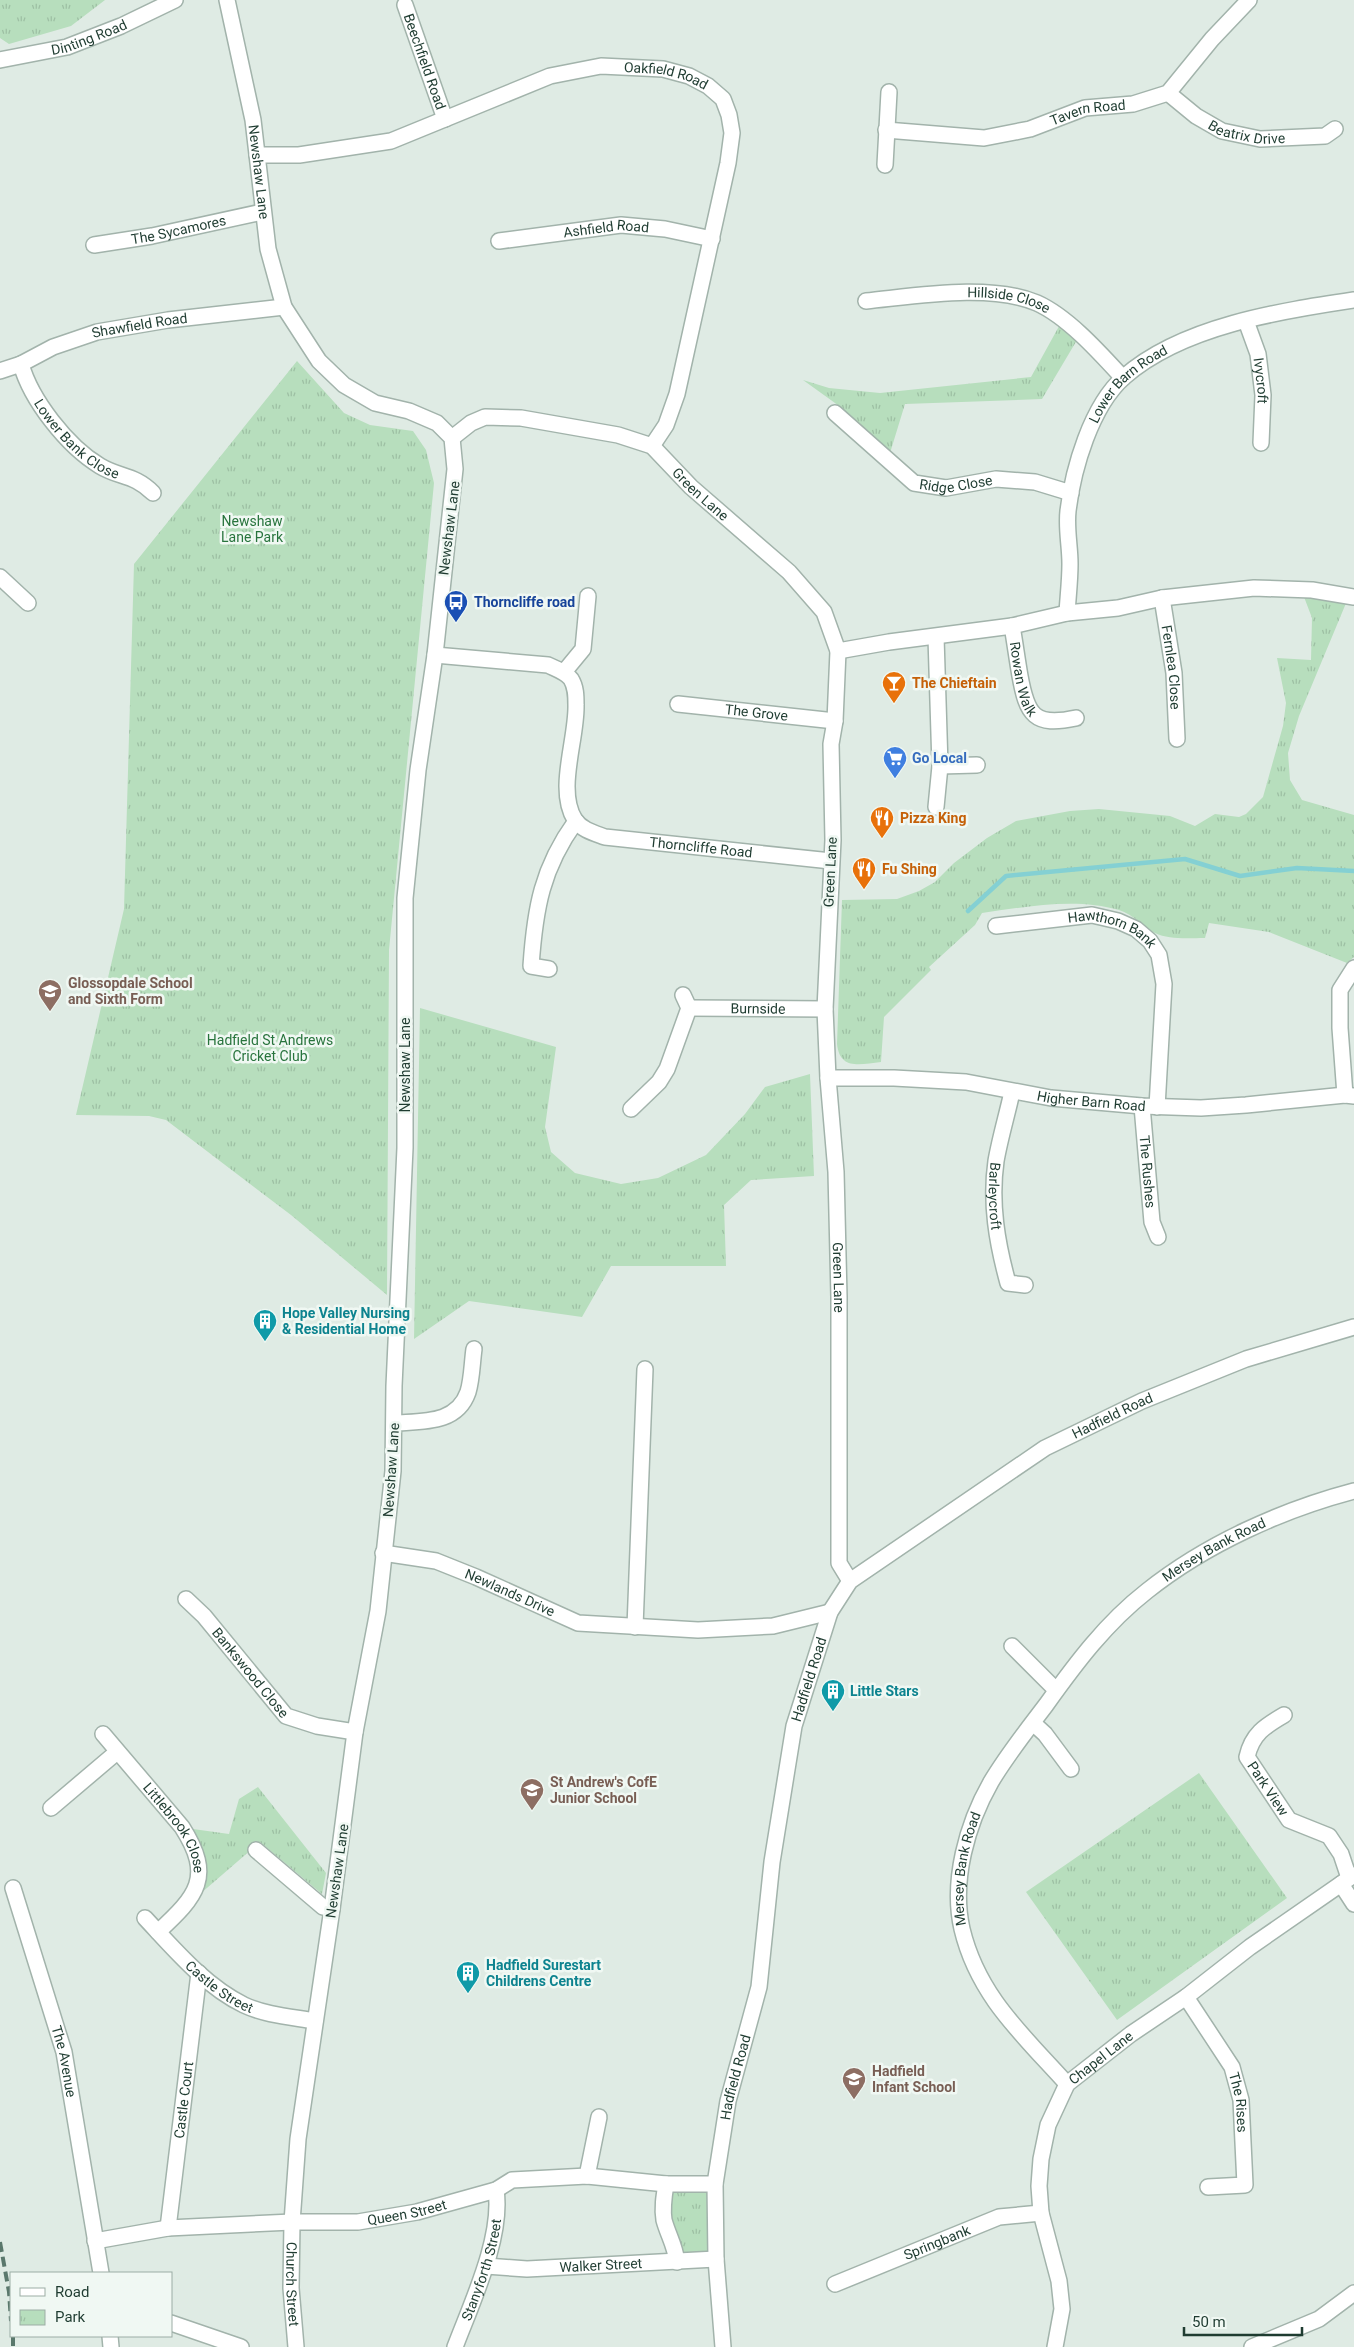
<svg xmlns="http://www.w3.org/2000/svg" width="1354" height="2347" viewBox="0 0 1354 2347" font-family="Roboto,sans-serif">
  <defs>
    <pattern id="park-tufts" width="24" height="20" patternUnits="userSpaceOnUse" patternTransform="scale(1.25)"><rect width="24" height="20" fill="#b7debd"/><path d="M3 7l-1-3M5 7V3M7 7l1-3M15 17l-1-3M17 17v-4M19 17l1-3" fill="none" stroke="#9dbfa3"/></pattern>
  </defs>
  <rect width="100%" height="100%" fill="#dfebe4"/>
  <path fill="url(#park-tufts)" d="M 0,0 L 105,0 L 71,26 L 9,44 L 0,38 Z
    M 1063,319 L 1080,335 L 1042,399 L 905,404 L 890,453 L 835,403 L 803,380 L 829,388 L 880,393 L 1031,377 Z
    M 297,361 L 344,413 L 370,425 L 413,431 L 426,450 L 434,483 L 389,950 L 387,1295 L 291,1215 L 166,1120 L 149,1116 L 76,1115 L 124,909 L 134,564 Z
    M 1301,589 L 1349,596 L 1299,716 L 1288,753 L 1290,780 L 1302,800 L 1354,815 L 1354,957 L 1347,963 L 1269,932 L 1209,923 L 1205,938 C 1189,938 1169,940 1155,933 C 1143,927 1133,914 1119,910 C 1075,897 1026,907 982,913 L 975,925 L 929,967 L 931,970 L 884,1017 L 881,1062 C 861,1064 840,1071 837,1044 L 842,900 L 897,899 L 919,891 L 935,882 L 954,863 L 987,838 L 1016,821 L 1070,811 L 1099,809 L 1170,816 L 1195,826 L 1215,814 L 1239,817 L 1246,814 L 1263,797 L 1283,726 L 1286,703 L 1277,658 L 1311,660 L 1312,618 Z
    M 420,1008 L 556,1047 L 545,1127 L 551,1152 L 575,1173 L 621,1184 L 658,1178 L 706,1155 L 745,1114 L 765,1087 L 810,1074 L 814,1176 L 751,1180 L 724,1205 L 726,1266 L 611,1266 L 582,1317 L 469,1301 L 414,1339 Z
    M 1199,1773 L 1287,1898 L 1117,2020 L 1026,1892 Z
    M 258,1787 L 326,1873 L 322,1894 L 260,1842 L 200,1894 L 205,1869 L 193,1829 L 229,1834 L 239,1799 Z
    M 712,2188 L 712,2254 L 681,2257 L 670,2223 L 670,2189 Z"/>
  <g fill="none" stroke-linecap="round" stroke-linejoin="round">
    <path stroke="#84d0d3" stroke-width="4.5" d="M 968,911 L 1006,876 L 1185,859 L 1240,876 L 1297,868 L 1354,871"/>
    <g stroke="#a2b3ab" stroke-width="18">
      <g id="minor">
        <path id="s1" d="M 227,0 L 253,120 L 268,249 L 284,307 L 319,361 L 344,385 L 375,403 L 409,411 L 437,423 L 452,438 L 455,469 L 435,655 L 418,770 L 405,898 L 405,1148 L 394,1386 L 393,1471 L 378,1611 L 355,1732 L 332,1909 L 298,2139 L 292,2222 L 291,2288 L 296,2347"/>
        <path id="s2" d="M 405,5 L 445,119"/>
        <path id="s3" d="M 1168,93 L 1196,116 L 1222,131 L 1260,139 L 1325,136 L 1335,129"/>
        <path id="s4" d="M 886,130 L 984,138 L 1030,129 L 1085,108 L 1133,104 L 1168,93 L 1212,39 L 1249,0"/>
        <path id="s5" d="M 257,155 L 299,155 L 391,141 L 550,76 L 601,66 L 663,69 L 689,76 L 708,86 L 723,99 L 729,115 L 732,133 L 728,163 L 677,394 L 666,425 L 652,446"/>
        <path d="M 885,165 L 889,92"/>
        <path id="s6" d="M 499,241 L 621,225 L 665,229 L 712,239"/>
        <path id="s7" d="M 94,245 L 152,236 L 262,212"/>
        <path id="s8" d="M 866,301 C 916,296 990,283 1037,303 C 1068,317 1100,353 1123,378"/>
        <path id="s9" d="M 1246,321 L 1258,354 L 1263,395 L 1261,443"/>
        <path id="s10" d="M 21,364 C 31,400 67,446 100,466 C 120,478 134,474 153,493"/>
        <path id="s11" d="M 0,371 L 21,364 L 53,347 L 97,332 L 168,320 L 284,307"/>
        <path id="s12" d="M 835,413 L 914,483 L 946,488 L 996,479 L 1035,482 L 1071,493"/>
        <path id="s13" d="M 452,438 L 471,423 L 485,417 L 521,418 L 618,435 L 652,446 L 691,487 L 789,572 L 824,612 L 838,651 L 835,721 L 831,744 L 833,840 L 825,1009 L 828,1078 L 836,1172 L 839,1297 L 839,1563 L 850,1581"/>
        <path d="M 0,577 L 28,603"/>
        <path id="s14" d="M 1162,598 L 1174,673 L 1177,739"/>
        <path id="s15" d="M 1067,613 C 1068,597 1070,580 1070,564 C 1070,546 1066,529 1068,511 C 1073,469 1091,406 1124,377 C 1182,326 1280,311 1354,300"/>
        <path id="s16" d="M 1012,626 C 1015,643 1017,659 1020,676 C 1027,715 1034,727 1076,718"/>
        <path d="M 838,651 L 889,642 L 1012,626 L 1067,613 L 1118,608 L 1162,598 L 1254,588 L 1312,590 L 1354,597"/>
        <path id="s17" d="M 435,655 L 548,665 C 556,669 566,672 571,679 C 576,687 576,696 576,705 C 577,739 556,790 575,820 C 582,830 594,833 605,837 L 831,861"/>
        <path d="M 564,672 L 583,649 L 588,596"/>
        <path id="s18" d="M 678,704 L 835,721"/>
        <path d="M 940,766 L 977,765"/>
        <path d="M 936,807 L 940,766 L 936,637"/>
        <path id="s19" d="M 996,926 L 1092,915 L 1118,921 L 1136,929 L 1150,941 L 1159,955 L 1164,984 L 1157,1107"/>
        <path d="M 549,969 L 531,966 C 535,908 542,868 576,821"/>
        <path id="s20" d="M 689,1008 L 825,1009"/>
        <path id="s21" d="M 828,1078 L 894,1078 L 966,1082 L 1051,1098 L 1142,1106 L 1201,1108 L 1246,1105 L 1345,1095 L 1354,1096"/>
        <path id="s22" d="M 1012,1092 C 1007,1115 1000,1138 996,1161 C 990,1203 997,1243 1008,1283 L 1025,1285"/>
        <path d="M 1345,1095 L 1340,1028 L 1340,990 L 1354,968"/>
        <path id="s23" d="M 1142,1106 L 1152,1222 L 1158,1237"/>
        <path d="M 631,1109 L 659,1082 L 667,1069 L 689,1008 L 683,995"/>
        <path d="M 395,1423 C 423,1421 457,1424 468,1392 C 472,1379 472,1363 474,1349"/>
        <path id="s24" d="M 383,1553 L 436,1561 L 476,1577 L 578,1623 L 698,1630 L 773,1626 L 830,1612"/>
        <path id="s25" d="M 186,1599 L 204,1616 L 286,1716 L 317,1726 L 355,1732"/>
        <path d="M 635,1627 L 645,1369"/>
        <path d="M 1012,1646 L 1056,1690"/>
        <path id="s26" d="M 1284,1715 C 1265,1726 1252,1734 1247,1757 L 1289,1820 L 1329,1836 L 1341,1854 L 1349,1878"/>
        <path d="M 1033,1723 L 1045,1734 L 1071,1769"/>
        <path id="s27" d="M 103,1734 L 182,1827 C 214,1877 197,1896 158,1932"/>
        <path d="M 51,1808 L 117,1752"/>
        <path d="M 256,1850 L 323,1907 L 332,1909"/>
        <path d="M 1341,1884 L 1354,1904"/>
        <path id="s28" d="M 13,1888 L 64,2052 L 101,2273"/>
        <path id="s29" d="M 145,1918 C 174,1949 205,1986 244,2005 C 265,2015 292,2017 315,2021"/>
        <path id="s30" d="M 1186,1997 L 1232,2067 L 1241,2100 L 1245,2185 L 1208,2187"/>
        <path id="s31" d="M 1067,2084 C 1023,2035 978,1996 962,1929 C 951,1881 967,1824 991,1782 C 1007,1755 1027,1730 1046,1705 C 1076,1663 1106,1623 1147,1591 C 1206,1544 1282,1510 1354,1491"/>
        <path d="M 587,2176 L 599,2117"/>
        <path d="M 666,2184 C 664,2196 662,2208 664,2220 C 668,2235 675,2245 677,2262"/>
        <path id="s32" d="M 168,2228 L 199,1973"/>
        <path id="s33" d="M 95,2241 L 168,2228 L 292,2222 L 358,2222 L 417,2212 L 496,2190 L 512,2180 L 587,2176 L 666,2184 L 715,2184"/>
        <path id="s34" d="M 486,2266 L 527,2269 L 716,2259"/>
        <path id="s35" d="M 835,2284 L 999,2217 L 1041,2213"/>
        <path d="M 171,2323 L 241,2347"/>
        <path d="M 110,2336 L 111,2347"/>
        <path id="s36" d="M 455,2347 C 472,2302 503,2237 496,2190"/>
        <path id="s37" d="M 1055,2347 L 1062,2309 L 1059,2281 L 1041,2213 L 1039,2186 L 1041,2159 L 1048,2125 L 1067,2084 L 1131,2034 L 1186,1997 L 1250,1947 L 1354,1875"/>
        <path d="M 1252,2347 L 1319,2319 L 1354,2293"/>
      </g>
    </g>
    <g stroke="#a2b3ab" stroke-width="18">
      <g id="tertiary">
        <path id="s38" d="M 0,60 L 67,47 L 121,26 L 175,0"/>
        <path id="s39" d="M 723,2347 L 716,2259 L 715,2184 L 728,2101 L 759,1987 L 772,1862 L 794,1726 L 830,1612 L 850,1581 L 1045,1448 L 1142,1401 L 1246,1359 L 1354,1327"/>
      </g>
    </g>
    <use href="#minor" stroke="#fff" stroke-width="15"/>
    <use href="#tertiary" stroke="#fff" stroke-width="15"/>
    <path stroke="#5a786c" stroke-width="4" stroke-dasharray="10 5" stroke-linecap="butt" d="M 0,2242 L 9,2292 L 11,2321
      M 13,2336 L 13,2347"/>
  </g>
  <defs>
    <g id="bus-pin" transform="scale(1.25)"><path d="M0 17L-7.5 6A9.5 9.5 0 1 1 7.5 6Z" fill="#1a4fb4" stroke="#f0f8f3"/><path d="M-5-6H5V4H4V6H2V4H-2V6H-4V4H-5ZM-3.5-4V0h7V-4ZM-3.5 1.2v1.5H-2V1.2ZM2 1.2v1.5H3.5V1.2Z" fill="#fff"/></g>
    <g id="bar-pin" transform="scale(1.25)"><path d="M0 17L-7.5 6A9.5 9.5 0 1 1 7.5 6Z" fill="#e8710a" stroke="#f0f8f3"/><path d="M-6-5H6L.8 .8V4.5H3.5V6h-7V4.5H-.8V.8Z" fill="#fff"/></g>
    <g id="supermarket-pin" transform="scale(1.25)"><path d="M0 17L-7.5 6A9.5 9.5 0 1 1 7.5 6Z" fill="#3f7fe0" stroke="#f0f8f3"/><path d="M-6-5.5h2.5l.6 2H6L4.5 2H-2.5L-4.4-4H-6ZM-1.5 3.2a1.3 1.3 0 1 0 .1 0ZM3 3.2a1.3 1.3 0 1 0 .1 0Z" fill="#fff"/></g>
    <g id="restaurant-pin" transform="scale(1.25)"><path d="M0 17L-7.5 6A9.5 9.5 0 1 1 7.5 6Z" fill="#e8710a" stroke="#f0f8f3"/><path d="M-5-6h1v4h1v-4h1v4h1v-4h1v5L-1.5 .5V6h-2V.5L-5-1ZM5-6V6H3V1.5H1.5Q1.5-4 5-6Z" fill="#fff"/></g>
    <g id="school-pin" transform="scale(1.25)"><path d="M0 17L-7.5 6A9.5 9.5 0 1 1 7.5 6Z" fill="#8d6e63" stroke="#f0f8f3"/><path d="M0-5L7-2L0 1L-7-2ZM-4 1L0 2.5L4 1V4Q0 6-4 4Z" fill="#fff"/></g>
    <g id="building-pin" transform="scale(1.25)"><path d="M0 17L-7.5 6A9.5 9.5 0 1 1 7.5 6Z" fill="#0f9aa8" stroke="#f0f8f3"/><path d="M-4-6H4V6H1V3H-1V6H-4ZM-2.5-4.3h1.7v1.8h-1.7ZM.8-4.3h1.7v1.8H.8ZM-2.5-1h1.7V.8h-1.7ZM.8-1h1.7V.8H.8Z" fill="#fff"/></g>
  </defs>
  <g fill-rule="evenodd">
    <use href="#bus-pin" x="456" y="602"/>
    <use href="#bar-pin" x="894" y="683"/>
    <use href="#supermarket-pin" x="895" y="758"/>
    <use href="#restaurant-pin" x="882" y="818"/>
    <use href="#restaurant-pin" x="864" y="869"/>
    <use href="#school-pin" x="50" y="991"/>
    <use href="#building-pin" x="265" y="1321"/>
    <use href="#building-pin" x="833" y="1691"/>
    <use href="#school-pin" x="532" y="1790"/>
    <use href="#building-pin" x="468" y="1973"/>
    <use href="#school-pin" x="854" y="2079"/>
  </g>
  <g text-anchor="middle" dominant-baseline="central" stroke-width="5" stroke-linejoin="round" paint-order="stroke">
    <g font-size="14" fill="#1f3c31" stroke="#f0f8f3">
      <text stroke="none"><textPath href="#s38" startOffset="92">Dinting Road</textPath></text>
      <text stroke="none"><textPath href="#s2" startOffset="60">Beechfield Road</textPath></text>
      <text stroke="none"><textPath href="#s5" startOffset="425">Oakfield Road</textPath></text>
      <text stroke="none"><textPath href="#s4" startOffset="206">Tavern Road</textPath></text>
      <text stroke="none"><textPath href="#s3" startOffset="91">Beatrix Drive</textPath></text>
      <text stroke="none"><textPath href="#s1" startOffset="175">Newshaw Lane</textPath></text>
      <text stroke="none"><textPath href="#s7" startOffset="86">The Sycamores</textPath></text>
      <text stroke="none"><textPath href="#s6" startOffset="108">Ashfield Road</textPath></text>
      <text stroke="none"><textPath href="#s8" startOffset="144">Hillside Close</textPath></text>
      <text stroke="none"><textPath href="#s11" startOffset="148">Shawfield Road</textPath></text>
      <text stroke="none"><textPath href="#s9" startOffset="62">Ivycroft</textPath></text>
      <text stroke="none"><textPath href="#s15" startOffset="248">Lower Barn Road</textPath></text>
      <text stroke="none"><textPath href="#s10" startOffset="96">Lower Bank Close</textPath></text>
      <text stroke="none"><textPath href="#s12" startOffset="148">Ridge Close</textPath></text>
      <text stroke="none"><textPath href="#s13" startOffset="278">Green Lane</textPath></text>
      <text transform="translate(449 528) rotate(-83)">Newshaw Lane</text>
      <text stroke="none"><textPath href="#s14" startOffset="70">Fernlea Close</textPath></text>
      <text stroke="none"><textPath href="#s16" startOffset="54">Rowan Walk</textPath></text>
      <text stroke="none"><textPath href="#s18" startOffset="79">The Grove</textPath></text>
      <text stroke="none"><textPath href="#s17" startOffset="416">Thorncliffe Road</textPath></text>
      <text transform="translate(830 872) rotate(-87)">Green Lane</text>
      <text stroke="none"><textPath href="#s19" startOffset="120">Hawthorn Bank</textPath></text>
      <text stroke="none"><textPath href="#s20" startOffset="69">Burnside</textPath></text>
      <text transform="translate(405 1065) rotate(-90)">Newshaw Lane</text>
      <text stroke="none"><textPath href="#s21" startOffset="265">Higher Barn Road</textPath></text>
      <text stroke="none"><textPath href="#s23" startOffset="66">The Rushes</textPath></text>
      <text stroke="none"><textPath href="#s22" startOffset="106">Barleycroft</textPath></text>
      <text stroke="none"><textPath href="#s13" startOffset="1118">Green Lane</textPath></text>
      <text stroke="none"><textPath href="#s39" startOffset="1096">Hadfield Road</textPath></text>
      <text transform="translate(391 1470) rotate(-86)">Newshaw Lane</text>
      <text stroke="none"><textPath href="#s31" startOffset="669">Mersey Bank Road</textPath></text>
      <text stroke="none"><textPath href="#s24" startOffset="134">Newlands Drive</textPath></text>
      <text stroke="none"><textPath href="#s25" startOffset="98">Bankswood Close</textPath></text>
      <text stroke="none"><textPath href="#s39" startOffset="678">Hadfield Road</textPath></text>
      <text stroke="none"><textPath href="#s26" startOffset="96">Park View</textPath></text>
      <text stroke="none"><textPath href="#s27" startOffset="119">Littlebrook Close</textPath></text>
      <text stroke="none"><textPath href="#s31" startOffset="251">Mersey Bank Road</textPath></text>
      <text transform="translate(337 1871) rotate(-82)">Newshaw Lane</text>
      <text stroke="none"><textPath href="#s29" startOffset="102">Castle Street</textPath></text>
      <text stroke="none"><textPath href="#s37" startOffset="314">Chapel Lane</textPath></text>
      <text stroke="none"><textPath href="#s28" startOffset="181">The Avenue</textPath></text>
      <text stroke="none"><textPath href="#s39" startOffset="272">Hadfield Road</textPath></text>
      <text stroke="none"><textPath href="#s32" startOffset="129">Castle Court</textPath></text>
      <text stroke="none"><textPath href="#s30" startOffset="120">The Rises</textPath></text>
      <text stroke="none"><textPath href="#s33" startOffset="314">Queen Street</textPath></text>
      <text stroke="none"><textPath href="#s35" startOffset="110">Springbank</textPath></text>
      <text stroke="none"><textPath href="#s34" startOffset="115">Walker Street</textPath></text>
      <text stroke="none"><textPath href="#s36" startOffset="82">Stanyforth Street</textPath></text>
      <text stroke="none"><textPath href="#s1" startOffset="2391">Church Street</textPath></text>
    </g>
    <g font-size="14" fill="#28743d" stroke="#f0f8f3">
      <text x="252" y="521">Newshaw<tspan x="252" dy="16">Lane Park</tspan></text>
      <text x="270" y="1040">Hadfield St Andrews<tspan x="270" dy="16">Cricket Club</tspan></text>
    </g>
    <g font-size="14" font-weight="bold" fill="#164399" stroke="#f0f8f3" text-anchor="start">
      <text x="474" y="602">Thorncliffe road</text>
    </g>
    <g font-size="14" font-weight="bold" fill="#c56008" stroke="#f0f8f3" text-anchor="start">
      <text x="912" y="683">The Chieftain</text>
      <text x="900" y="818">Pizza King</text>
      <text x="882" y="869">Fu Shing</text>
    </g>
    <g font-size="14" font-weight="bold" fill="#366cbe" stroke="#f0f8f3" text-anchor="start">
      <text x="912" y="758">Go Local</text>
    </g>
    <g font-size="14" font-weight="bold" fill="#785e54" stroke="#f0f8f3" text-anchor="start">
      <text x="68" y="983">Glossopdale School<tspan x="68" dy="16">and Sixth Form</tspan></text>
      <text x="550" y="1782">St Andrew's CofE<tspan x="550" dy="16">Junior School</tspan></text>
      <text x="872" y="2071">Hadfield<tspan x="872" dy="16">Infant School</tspan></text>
    </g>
    <g font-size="14" font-weight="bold" fill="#0d838f" stroke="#f0f8f3" text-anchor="start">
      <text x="282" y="1313">Hope Valley Nursing<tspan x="282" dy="16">&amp; Residential Home</tspan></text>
      <text x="850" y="1691">Little Stars</text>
      <text x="486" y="1965">Hadfield Surestart<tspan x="486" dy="16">Childrens Centre</tspan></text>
    </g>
  </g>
  <rect x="10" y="2272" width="162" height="65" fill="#f0f8f3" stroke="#9cada5"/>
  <rect x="20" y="2288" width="25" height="8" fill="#ffffff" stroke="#9cada5"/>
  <text x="55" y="2297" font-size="15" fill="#1f3c31">Road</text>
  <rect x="20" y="2310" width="25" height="15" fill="url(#park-tufts)" stroke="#9cada5"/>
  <text x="55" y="2322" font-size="15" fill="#1f3c31">Park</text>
  <path d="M1184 2327v8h118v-8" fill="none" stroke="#1f3c31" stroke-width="2.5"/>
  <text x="1192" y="2327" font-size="15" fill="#1f3c31" stroke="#f0f8f3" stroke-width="4" paint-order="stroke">50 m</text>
</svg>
